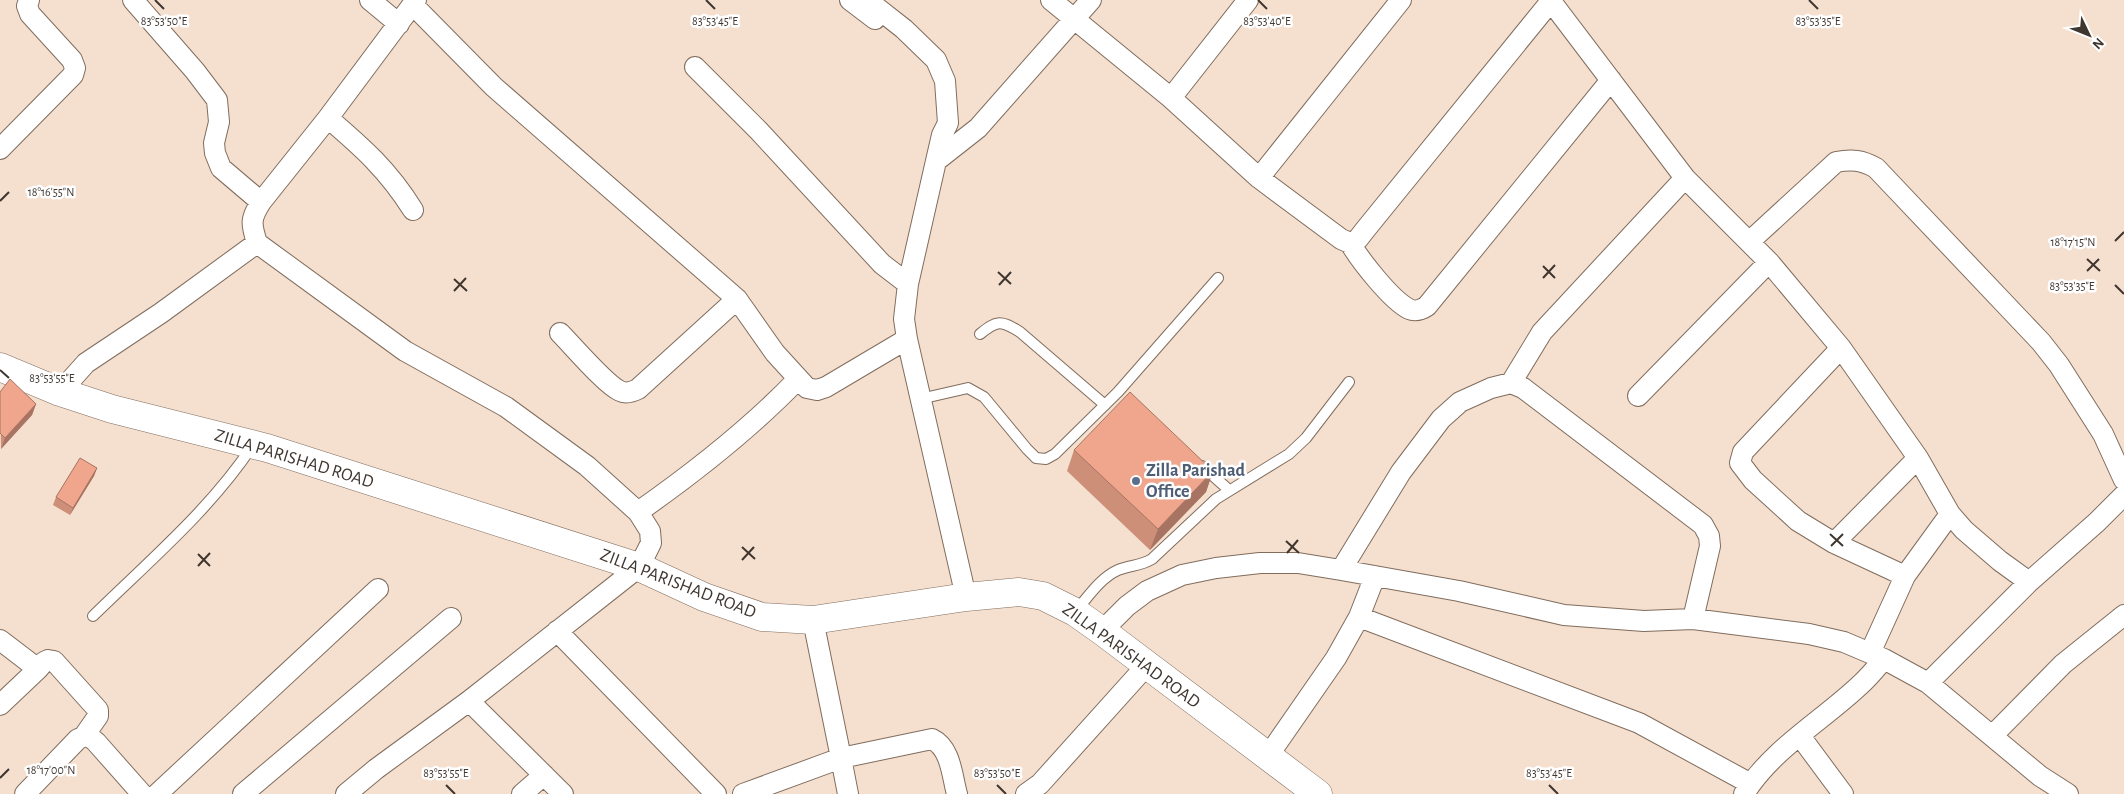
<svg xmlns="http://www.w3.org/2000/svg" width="2124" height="794" viewBox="0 0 2124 794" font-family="'Alegreya Sans',sans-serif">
  <rect width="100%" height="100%" fill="#f5dfce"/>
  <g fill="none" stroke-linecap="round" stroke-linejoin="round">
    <g stroke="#806d5e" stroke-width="12">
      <path id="lane" d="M 980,334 C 997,320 1001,320 1020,332 L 1105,405
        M 920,399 L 968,388 L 984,397 L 1027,449 L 1036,458 L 1046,459 L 1055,454 L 1118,392 L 1218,278
        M 1202,466 L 1229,490
        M 1075,612 C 1088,597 1100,578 1118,570 C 1130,565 1141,566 1152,559 L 1216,499 L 1289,454 L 1306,438 L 1349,382
        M 93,616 C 148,562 210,510 253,445"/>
    </g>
    <g stroke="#806d5e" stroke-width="22">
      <path id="street" d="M 133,0 L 195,71 L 217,100 L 219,122 L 214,143 L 215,153 L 221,168 L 261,202
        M 370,0 L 399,24
        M 850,0 L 875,19
        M 867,0 L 904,29 L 936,60 L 945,81 L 948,123 L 942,135 L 936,161 L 908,284 L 904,319 L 907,339 L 966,597
        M 1051,0 L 1171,98 L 1248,0
        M 1550,0 L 1685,178 L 1769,262 L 1841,348 L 1918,458 L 1950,514 L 1964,530 L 2000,561 L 2029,582
        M 413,5 L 494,87 L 737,299 L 775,353 L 807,388 L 817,390 L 826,387 L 907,339
        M 695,67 L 759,131 L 882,264 L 908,284
        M 1171,98 L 1259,178 L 1341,239 L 1350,243 L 1358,239 L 1365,230 L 1551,1
        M 328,118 C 363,148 388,170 413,210
        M 0,149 L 73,75 L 75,68 L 72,60 L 30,14 L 27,6 L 29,0
        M 936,161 L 978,128 L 1091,0
        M 1259,178 L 1401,0
        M 1749,242 L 1836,162 C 1852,159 1862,160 1876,168 L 2041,342 L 2059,365 L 2103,434 L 2124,480
        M 1350,243 C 1360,260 1391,300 1409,309 C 1416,312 1421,310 1427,306 L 1611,80
        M 560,333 C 573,346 606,385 620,391 C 626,394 632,392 638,389 L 737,299
        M 1841,348 L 1743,452 L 1740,463 L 1753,480 L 1798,521 L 1834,543 L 1905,576
        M 1511,383 L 1542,332 L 1685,178
        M 60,392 L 86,363 L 161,313 L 257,243
        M 1638,396 L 1769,262
        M 638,512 C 695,472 749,430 798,379
        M 1834,543 L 1918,458
        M 1341,570 L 1401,472 L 1441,419 L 1460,402 L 1491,388 L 1511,383 L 1523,388 L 1703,525 L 1709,536 L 1710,546 L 1693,619
        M 1359,617 L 1639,723 L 1751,784
        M 813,620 L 841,758 L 932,739 C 951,748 952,776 957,794
        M 557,631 L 716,794
        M 1102,631 L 1127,606 L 1147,591 L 1182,575 L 1216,568 L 1260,563 L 1298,563 L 1341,570 L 1459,591 L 1564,615 L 1644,621 L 1693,619 L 1809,634 L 1844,642 L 1884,659 L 1928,683 L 2040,776 L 2068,794
        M 0,640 L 38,669 L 0,705
        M 1870,653 L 1905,576 L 1950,514
        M 38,669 L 44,662 L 48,660 L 54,661 L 98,710 L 98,716 L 84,736
        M 1928,683 L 2029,582 L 2097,522 L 2124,495
        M 469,701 L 563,794
        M 1800,736 L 1843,794
        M 1992,736 L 2063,664 L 2124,615
        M 1268,756 L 1336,658 L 1359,617 L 1375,576
        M 25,794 L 78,739 C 86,735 89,736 96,742 L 142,794
        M 157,794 L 378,589
        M 243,794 L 451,618
        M 346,794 L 376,769 L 469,701 L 639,567 L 651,543 L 650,531 L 638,512 L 587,466 L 506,407 L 405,351 L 257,243 C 251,224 250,219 261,202 L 328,118 L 416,0
        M 522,794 L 544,775
        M 743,794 L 841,758 L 848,794
        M 1026,794 L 1040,784 L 1147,665
        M 1744,794 C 1772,749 1822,721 1860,685 C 1869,677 1876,668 1884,659"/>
    </g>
    <g stroke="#806d5e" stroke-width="29">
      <path id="secondary" d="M 0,367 L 60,392 L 112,409 L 267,448 L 639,567 L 704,597 L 762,617 L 813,620 L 966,597 L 1019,592 L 1043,596 L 1075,612 L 1102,631 L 1318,794"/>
    </g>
    <use href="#lane" stroke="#fff" stroke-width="10"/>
    <use href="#street" stroke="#fff" stroke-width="20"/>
    <use href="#secondary" stroke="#fff" stroke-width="28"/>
  </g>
  <path fill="#ce8f79" d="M 0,392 L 36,404 L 32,415 L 1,449 Z
    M 1074,450 L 1213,471 L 1206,492 L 1150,550 L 1067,471 Z
    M 97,468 L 94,476 L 70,515 L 53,505 L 56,497 Z"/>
  <path fill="#a77463" d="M 36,404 L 32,415 L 1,449 L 5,438 Z
    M 97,468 L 94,476 L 70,515 L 73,508 Z
    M 1213,471 L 1206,492 L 1150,550 L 1158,529 Z"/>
  <path fill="#efa68d" stroke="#a77463" d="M 10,379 L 36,404 L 5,438 L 0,433 L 0,392 Z
    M 1130,392 L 1213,471 L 1158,529 L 1074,450 Z
    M 80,458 L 97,468 L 73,508 L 56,497 Z"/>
  <path fill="none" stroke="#3f3630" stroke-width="2" d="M 155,0 L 164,9M 706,0 L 715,9M 1258,0 L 1267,9M 1809,0 L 1818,9M 0,201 L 9,192M 2115,241 L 2124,232M 2087,259 L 2100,271M 1543,266 L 1555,278M 2087,271 L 2099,259M 998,272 L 1011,284M 1543,278 L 1555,265M 454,279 L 467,291M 999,285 L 1011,272M 2115,285 L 2124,294M 454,291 L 466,278M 0,370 L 9,378M 1830,534 L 1843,546M 1286,541 L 1299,553M 1831,546 L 1843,534M 742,547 L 755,559M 1287,553 L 1298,540M 198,554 L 210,566M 742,560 L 754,547M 198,566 L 210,553M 0,778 L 9,769M 446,785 L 455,794M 997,785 L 1006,794M 1549,785 L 1558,794"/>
  <circle fill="#5c6f8a" stroke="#fff" stroke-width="2" cx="1136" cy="481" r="5"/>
  <g text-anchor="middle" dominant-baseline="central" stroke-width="5" stroke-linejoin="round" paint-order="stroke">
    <g font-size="18" fill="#3f3630" stroke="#fff">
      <text transform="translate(294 459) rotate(17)">ZILLA PARISHAD ROAD</text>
      <text transform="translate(678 584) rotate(21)">ZILLA PARISHAD ROAD</text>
      <text transform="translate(1131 656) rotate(36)">ZILLA PARISHAD ROAD</text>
    </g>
    <g font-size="18" font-weight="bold" fill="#4e5e75" stroke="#fff" text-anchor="start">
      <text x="1146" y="471">Zilla Parishad<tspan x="1146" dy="21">Office</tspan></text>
    </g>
  </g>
  <g font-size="12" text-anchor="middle" fill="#3f3630" stroke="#fff" stroke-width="5" stroke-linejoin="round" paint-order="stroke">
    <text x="164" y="25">83°53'50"E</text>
    <text x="715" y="25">83°53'45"E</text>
    <text x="1267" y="25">83°53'40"E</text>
    <text x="1818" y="25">83°53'35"E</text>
    <text x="51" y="196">18°16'55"N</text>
    <text x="2073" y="246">18°17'15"N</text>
    <text x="2072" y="290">83°53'35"E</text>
    <text x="52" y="382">83°53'55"E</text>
    <text x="51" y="774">18°17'00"N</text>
    <text x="446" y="777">83°53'55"E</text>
    <text x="997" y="777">83°53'50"E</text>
    <text x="1549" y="777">83°53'45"E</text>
  </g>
  <g transform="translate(2089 35) rotate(133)" stroke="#ffffff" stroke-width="4" paint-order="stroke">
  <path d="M0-4L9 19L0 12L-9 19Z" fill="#3f3630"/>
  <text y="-8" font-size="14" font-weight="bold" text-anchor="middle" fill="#3f3630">N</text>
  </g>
</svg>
